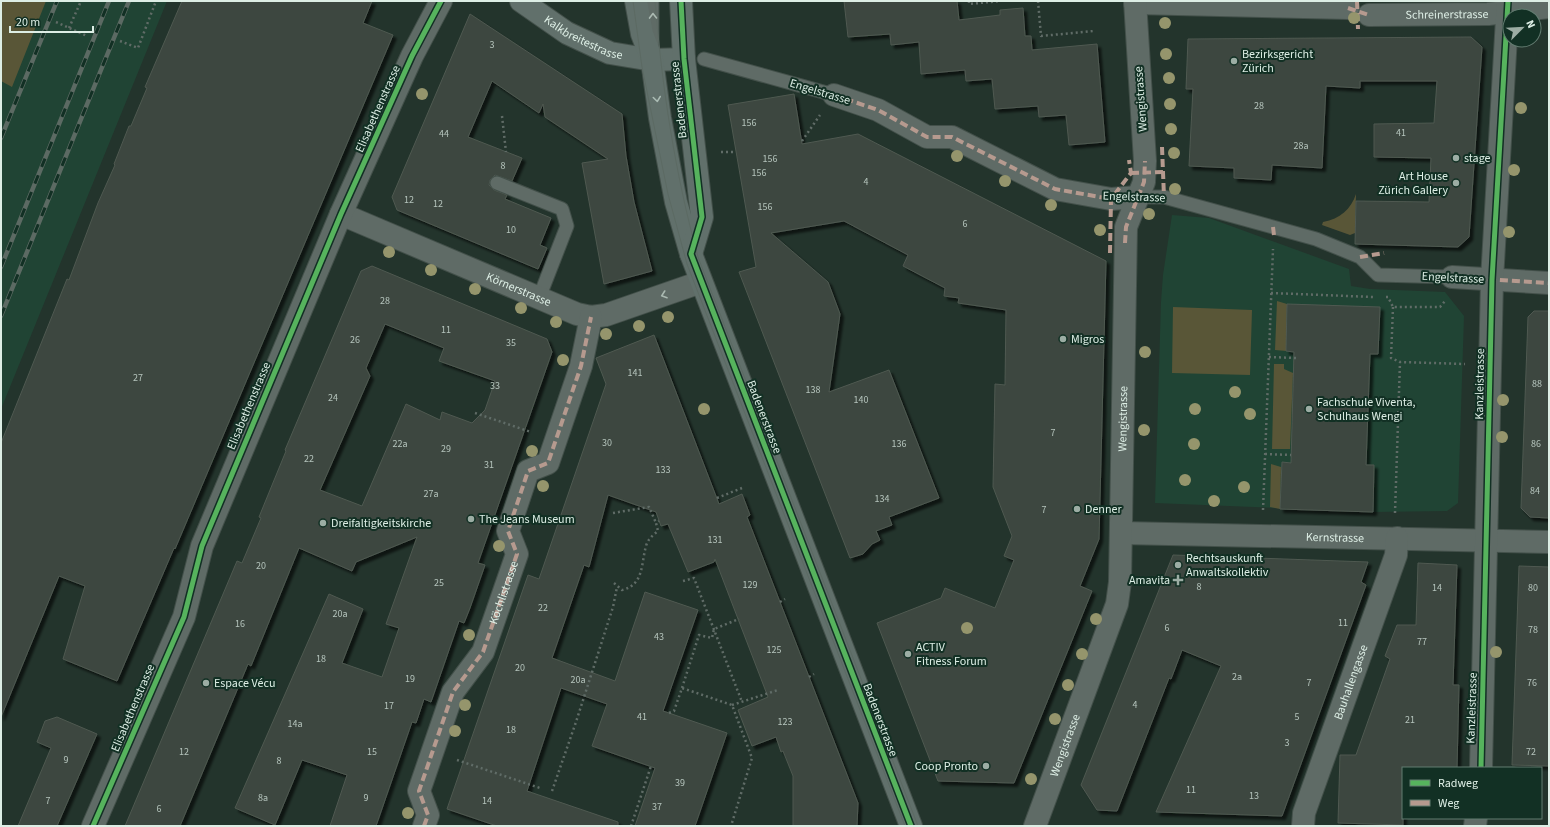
<svg xmlns="http://www.w3.org/2000/svg" width="1550" height="827" viewBox="0 0 1550 827" font-family="'Source Sans 3',sans-serif">
  <defs>
    <filter id="shadow"><feDropShadow dx="3.5" dy="3.5" stdDeviation="1" flood-color="#0009"/></filter>
  </defs>
  <rect width="100%" height="100%" fill="#23342c"/>
  <path fill="#204434" d="M 1,1 L 167,1 L 1,409 Z
    M 1172,215 L 1209,218 L 1349,269 L 1351,286 L 1370,289 L 1445,292 L 1464,316 L 1458,503 L 1447,511 L 1373,512 L 1155,503 L 1161,302 L 1163,275 Z"/>
  <path fill="#595637" d="M 1,1 L 46,1 L 12,87 L 1,81 Z
    M 1356,194 L 1355,233 L 1350,235 L 1322,225 L 1323,222 C 1340,219 1351,209 1356,194 Z
    M 1277,301 L 1287,304 L 1286,351 L 1275,350 Z
    M 1173,307 L 1252,310 L 1250,375 L 1172,373 Z
    M 1274,364 L 1284,364 L 1284,369 L 1293,373 L 1290,449 L 1272,449 Z
    M 1271,464 L 1281,467 L 1280,509 L 1270,507 Z"/>
  <path fill="#3c473f" stroke="#4f5951" fill-rule="evenodd" filter="url(#shadow)" d="M 182,1 L 372,1 L 363,23 L 393,35 L 175,549 L 174,548 L 117,681 L 63,659 L 85,586 L 59,576 L 1,717 L 1,443 L 67,279 L 69,280 L 98,203 L 115,165 L 114,164 L 129,126 L 131,126 L 147,88 L 145,87 Z
    M 844,1 L 957,1 L 959,20 L 1000,15 L 1000,10 L 1023,8 L 1025,36 L 1031,36 L 1032,50 L 1097,44 L 1105,142 L 1069,145 L 1066,115 L 1039,117 L 1038,106 L 995,109 L 992,79 L 966,81 L 965,70 L 921,74 L 919,42 L 891,45 L 890,34 L 848,37 Z
    M 470,14 L 622,114 L 626,156 L 634,202 L 652,271 L 604,284 L 582,163 L 608,159 L 545,117 L 543,104 L 539,113 L 492,81 L 468,137 L 522,158 L 512,181 L 495,175 L 490,180 L 489,185 L 494,190 L 507,195 L 505,199 L 551,218 L 540,245 L 547,248 L 538,269 L 397,210 L 392,197 Z
    M 1471,37 L 1482,47 L 1469,237 L 1458,247 L 1355,244 L 1356,201 L 1429,202 L 1431,158 L 1374,157 L 1374,124 L 1434,123 L 1437,81 L 1360,81 L 1360,88 L 1326,86 L 1322,168 L 1272,165 L 1271,180 L 1234,178 L 1234,168 L 1189,166 L 1193,89 L 1186,89 L 1188,39 Z
    M 794,94 L 802,144 L 858,134 L 1106,261 L 1099,539 L 1080,586 L 1092,591 L 1014,783 L 938,781 L 877,623 L 941,598 L 945,588 L 995,608 L 1014,560 L 1004,556 L 1012,536 L 993,487 L 995,384 L 1005,385 L 1006,310 L 958,303 L 959,298 L 944,296 L 945,288 L 903,266 L 908,255 L 844,221 L 771,233 L 828,282 L 840,314 L 829,392 L 889,370 L 939,498 L 889,517 L 892,525 L 876,531 L 880,540 L 872,544 L 863,554 L 850,558 L 739,272 L 756,267 L 728,105 Z
    M 372,266 L 547,339 L 552,352 L 478,563 L 485,565 L 470,608 L 464,623 L 459,621 L 431,702 L 424,699 L 416,723 L 412,722 L 376,826 L 330,826 L 347,775 L 302,760 L 275,825 L 235,808 L 329,594 L 363,609 L 342,663 L 382,677 L 399,628 L 386,624 L 417,537 L 356,562 L 352,571 L 299,548 L 251,666 L 248,664 L 180,826 L 125,826 L 237,561 L 242,563 L 261,518 L 259,517 L 286,451 L 285,450 L 361,271 ZM 385,324 L 444,348 L 439,361 L 495,381 L 485,410 L 472,423 L 442,412 L 440,420 L 406,404 L 362,506 L 320,490 L 370,376 L 366,368 Z
    M 1287,304 L 1380,307 L 1378,354 L 1370,354 L 1366,465 L 1374,465 L 1373,512 L 1280,509 L 1282,462 L 1291,463 L 1294,352 L 1286,351 Z
    M 1534,311 L 1549,311 L 1549,518 L 1530,517 L 1521,508 L 1528,317 Z
    M 654,335 L 719,504 L 742,494 L 750,515 L 747,517 L 858,803 L 857,826 L 793,826 L 793,776 L 783,751 L 781,752 L 776,737 L 752,746 L 738,710 L 768,697 L 715,559 L 714,562 L 688,572 L 668,524 L 661,526 L 656,512 L 608,495 L 589,567 L 584,565 L 552,658 L 615,681 L 645,592 L 698,610 L 663,711 L 727,733 L 695,826 L 635,826 L 655,768 L 592,746 L 607,704 L 561,688 L 527,791 L 618,822 L 618,826 L 497,826 L 447,809 L 528,575 L 539,579 L 606,384 L 596,358 Z
    M 1173,555 L 1368,562 L 1361,582 L 1366,585 L 1282,816 L 1156,812 L 1221,666 L 1182,650 L 1171,679 L 1169,678 L 1117,811 L 1097,810 L 1081,785 Z
    M 1418,563 L 1457,565 L 1453,685 L 1459,685 L 1457,768 L 1403,768 L 1403,825 L 1338,823 L 1340,755 L 1356,755 L 1390,659 L 1385,656 L 1397,625 L 1416,625 Z
    M 1519,566 L 1549,567 L 1549,766 L 1512,765 Z
    M 57,717 L 97,734 L 57,826 L 18,826 L 51,748 L 37,742 L 45,721 Z"/>
  <g fill="none" stroke-linecap="round" stroke-linejoin="round">
    <g stroke="#43504a" stroke-width="15">
      <path id="lane" d="M 652,1 L 652,48
        M 704,59 L 834,95
        M 497,183 L 562,209 L 567,226 L 539,298
        M 1138,197 L 1164,197 L 1316,239 L 1360,257 L 1378,275 L 1452,277"/>
    </g>
    <g stroke="#43504a" stroke-width="24">
      <g id="street">
        <path d="M 1135,3 L 1348,8"/>
        <path id="s1" d="M 1369,15 L 1488,14 L 1549,7"/>
        <path d="M 834,95 L 878,110 L 927,137 L 952,137 L 1055,189 L 1111,199 L 1138,197"/>
        <path id="s2" d="M 341,214 L 577,314 L 591,317 L 606,315 L 701,282"/>
        <path d="M 1452,277 L 1549,283"/>
        <path id="s3" d="M 1122,533 L 1549,542"/>
        <path d="M 1481,768 L 1492,280 L 1508,1"/>
        <path d="M 93,826 L 184,617 L 202,546 L 341,214 L 412,56 L 441,1"/>
        <path d="M 424,826 L 428,815 L 419,791 L 453,692 L 483,652 L 517,554 L 508,531 L 528,471 L 548,463 L 581,366 L 591,317"/>
        <path id="s4" d="M 1035,826 L 1117,604 L 1120,582 L 1126,227 L 1144,182 L 1145,161 L 1135,1"/>
        <path id="s5" d="M 1303,826 L 1304,813 L 1396,555 L 1397,538"/>
        <path d="M 1475,826 L 1476,818"/>
      </g>
    </g>
    <g stroke="#43504a" stroke-width="24">
      <g id="secondary">
        <path id="s6" d="M 521,1 L 567,33 L 610,53 L 652,60 L 684,59"/>
        <path d="M 636,1 L 642,34 L 652,60 L 660,118 L 676,202 L 691,254 L 911,826"/>
        <path d="M 681,1 L 684,59 L 702,217 L 691,254"/>
      </g>
    </g>
    <path stroke="#606c67" stroke-width="2.5" stroke-dasharray="2 3" stroke-linecap="butt" d="M 969,1 L 969,4 L 1000,1
      M 1038,1 L 1041,36 L 1094,31
      M 56,22 L 87,36
      M 69,28 L 81,1
      M 120,41 L 138,48 L 156,1
      M 502,116 L 506,152
      M 802,141 L 820,115
      M 721,152 L 736,152
      M 1271,293 L 1373,297
      M 1386,297 L 1388,297 L 1393,307 L 1440,307 L 1445,301
      M 1393,307 L 1391,358 L 1400,362 L 1465,364
      M 1269,357 L 1296,358
      M 475,413 L 531,432
      M 1265,454 L 1291,455
      M 717,498 L 742,488
      M 1263,510 L 1273,249
      M 613,513 L 649,507 L 656,523
      M 1395,513 L 1400,362
      M 683,581 L 694,578 L 742,702
      M 614,583 L 622,590 C 644,585 641,564 646,546 C 648,539 653,535 658,531 L 656,523 L 659,521
      M 780,602 L 785,599
      M 809,677 L 814,674
      M 682,688 L 699,635 L 712,638 L 714,629 L 739,619
      M 732,705 L 778,690
      M 669,713 L 674,711 L 682,688 L 732,705 L 752,758 L 731,826
      M 457,760 L 540,788
      M 552,791 L 576,722 L 613,607 L 617,587
      M 631,826 L 651,766"/>
    <use href="#lane" stroke="#5f6b66" stroke-width="13"/>
    <use href="#street" stroke="#5f6b66" stroke-width="22"/>
    <use href="#secondary" stroke="#61706b" stroke-width="22"/>
    <path stroke="#5c6a63" stroke-width="1" d="M 633,1 L 642,67 L 668,194 L 687,264 L 905,826
      M 655,1 C 662,88 675,173 698,257 L 918,826"/>
    <g stroke="#5c6a63" stroke-width="4.5">
      <path id="rail" d="M 1,138 L 57,1
        M 1,267 L 109,1
        M 1,316 L 129,1"/>
    </g>
    <use href="#rail" stroke="#123024" stroke-width="3" stroke-dasharray="9" stroke-linecap="butt"/>
    <g stroke="#b69a8f" stroke-width="4" stroke-dasharray="8 4" stroke-linecap="butt">
      <path d="M 1357,1 L 1358,29"/>
      <path d="M 1348,8 L 1369,15"/>
      <path d="M 834,95 L 878,110 L 927,137 L 952,137 L 1055,189 L 1111,199 L 1138,197"/>
      <path d="M 1162,147 L 1164,197"/>
      <path d="M 1131,173 L 1163,172"/>
      <path d="M 1273,227 L 1274,235"/>
      <path d="M 1125,243 L 1126,227 L 1144,182 L 1145,161"/>
      <path d="M 1110,253 L 1111,199 L 1131,173 L 1129,160"/>
      <path d="M 1360,257 L 1384,253"/>
      <path d="M 1452,277 L 1549,283"/>
      <path id="s7" d="M 424,826 L 428,815 L 419,791 L 453,692 L 483,652 L 517,554 L 508,531 L 528,471 L 548,463 L 581,366 L 591,317"/>
    </g>
    <g stroke="#123024" stroke-width="8">
      <path id="cycleway" d="M 681,1 L 684,59 L 702,217 L 691,254 L 911,826
        M 1481,768 L 1492,280 L 1508,1
        M 93,826 L 184,617 L 202,546 L 341,214 L 412,56 L 441,1"/>
    </g>
    <use href="#cycleway" stroke="#56b35d" stroke-width="5"/>
  </g>
  <g fill="#95956c">
    <circle cx="1354" cy="18" r="6"/>
    <circle cx="1165" cy="23" r="6"/>
    <circle cx="1166" cy="54" r="6"/>
    <circle cx="1169" cy="78" r="6"/>
    <circle cx="422" cy="94" r="6"/>
    <circle cx="1170" cy="104" r="6"/>
    <circle cx="1521" cy="108" r="6"/>
    <circle cx="1171" cy="129" r="6"/>
    <circle cx="1174" cy="153" r="6"/>
    <circle cx="957" cy="156" r="6"/>
    <circle cx="1514" cy="170" r="6"/>
    <circle cx="1005" cy="181" r="6"/>
    <circle cx="1175" cy="189" r="6"/>
    <circle cx="1051" cy="205" r="6"/>
    <circle cx="1149" cy="214" r="6"/>
    <circle cx="1100" cy="230" r="6"/>
    <circle cx="1509" cy="232" r="6"/>
    <circle cx="389" cy="252" r="6"/>
    <circle cx="431" cy="270" r="6"/>
    <circle cx="475" cy="289" r="6"/>
    <circle cx="521" cy="308" r="6"/>
    <circle cx="668" cy="317" r="6"/>
    <circle cx="556" cy="322" r="6"/>
    <circle cx="639" cy="326" r="6"/>
    <circle cx="606" cy="334" r="6"/>
    <circle cx="1145" cy="352" r="6"/>
    <circle cx="563" cy="360" r="6"/>
    <circle cx="1235" cy="392" r="6"/>
    <circle cx="1503" cy="400" r="6"/>
    <circle cx="704" cy="409" r="6"/>
    <circle cx="1195" cy="409" r="6"/>
    <circle cx="1250" cy="414" r="6"/>
    <circle cx="1144" cy="430" r="6"/>
    <circle cx="1502" cy="437" r="6"/>
    <circle cx="1194" cy="444" r="6"/>
    <circle cx="532" cy="451" r="6"/>
    <circle cx="1185" cy="480" r="6"/>
    <circle cx="543" cy="486" r="6"/>
    <circle cx="1244" cy="487" r="6"/>
    <circle cx="1214" cy="501" r="6"/>
    <circle cx="499" cy="546" r="6"/>
    <circle cx="1096" cy="619" r="6"/>
    <circle cx="967" cy="628" r="6"/>
    <circle cx="469" cy="635" r="6"/>
    <circle cx="1496" cy="652" r="6"/>
    <circle cx="1082" cy="654" r="6"/>
    <circle cx="1068" cy="685" r="6"/>
    <circle cx="465" cy="705" r="6"/>
    <circle cx="1055" cy="719" r="6"/>
    <circle cx="455" cy="731" r="6"/>
    <circle cx="1031" cy="779" r="6"/>
    <circle cx="408" cy="813" r="6"/>
  </g>
  <defs><path id="oneway-chevron" d="M-2-3.5L2.5 0L-2 3.5" fill="none" stroke-width="1.6" stroke-linecap="round" stroke-linejoin="round"/></defs>
  <g stroke="#abbab2">
    <use href="#oneway-chevron" transform="translate(653 16) rotate(-91)"/>
    <use href="#oneway-chevron" transform="translate(664 295) rotate(161)"/>
  </g>
  <use stroke="#abbcb4" href="#oneway-chevron" transform="translate(657 99) rotate(82)"/>
  <g fill="#9cada4" stroke="#123024" stroke-width="1.5">
    <circle cx="1234" cy="61" r="4"/>
    <circle cx="1456" cy="158" r="4"/>
    <circle cx="1456" cy="183" r="4"/>
    <circle cx="1063" cy="339" r="4"/>
    <circle cx="1309" cy="409" r="4"/>
    <circle cx="1077" cy="509" r="4"/>
    <circle cx="471" cy="519" r="4"/>
    <circle cx="323" cy="523" r="4"/>
    <circle cx="1178" cy="565" r="4"/>
    <path d="M1176 574h4v4h4v4h-4v4h-4v-4h-4v-4h4z"/>
    <circle cx="908" cy="654" r="4"/>
    <circle cx="206" cy="683" r="4"/>
    <circle cx="986" cy="766" r="4"/>
  </g>
  <g text-anchor="middle" dominant-baseline="central" stroke-width="4" stroke-linejoin="round" paint-order="stroke">
    <g font-size="10" fill="#b5c4bc">
      <text x="492" y="45">3</text>
      <text x="1259" y="106">28</text>
      <text x="749" y="123">156</text>
      <text x="1401" y="133">41</text>
      <text x="444" y="134">44</text>
      <text x="1301" y="146">28a</text>
      <text x="770" y="159">156</text>
      <text x="503" y="166">8</text>
      <text x="759" y="173">156</text>
      <text x="866" y="182">4</text>
      <text x="409" y="200">12</text>
      <text x="438" y="204">12</text>
      <text x="765" y="207">156</text>
      <text x="965" y="224">6</text>
      <text x="511" y="230">10</text>
      <text x="385" y="301">28</text>
      <text x="446" y="330">11</text>
      <text x="355" y="340">26</text>
      <text x="511" y="343">35</text>
      <text x="635" y="373">141</text>
      <text x="138" y="378">27</text>
      <text x="1537" y="384">88</text>
      <text x="495" y="386">33</text>
      <text x="813" y="390">138</text>
      <text x="333" y="398">24</text>
      <text x="861" y="400">140</text>
      <text x="1053" y="433">7</text>
      <text x="607" y="443">30</text>
      <text x="400" y="444">22a</text>
      <text x="899" y="444">136</text>
      <text x="1536" y="444">86</text>
      <text x="446" y="449">29</text>
      <text x="309" y="459">22</text>
      <text x="489" y="465">31</text>
      <text x="663" y="470">133</text>
      <text x="1535" y="491">84</text>
      <text x="431" y="494">27a</text>
      <text x="882" y="499">134</text>
      <text x="1044" y="510">7</text>
      <text x="715" y="540">131</text>
      <text x="261" y="566">20</text>
      <text x="439" y="583">25</text>
      <text x="750" y="585">129</text>
      <text x="1199" y="587">8</text>
      <text x="1437" y="588">14</text>
      <text x="1533" y="588">80</text>
      <text x="543" y="608">22</text>
      <text x="340" y="614">20a</text>
      <text x="1343" y="623">11</text>
      <text x="240" y="624">16</text>
      <text x="1167" y="628">6</text>
      <text x="1533" y="630">78</text>
      <text x="659" y="637">43</text>
      <text x="1422" y="642">77</text>
      <text x="774" y="650">125</text>
      <text x="321" y="659">18</text>
      <text x="520" y="668">20</text>
      <text x="1237" y="677">2a</text>
      <text x="410" y="679">19</text>
      <text x="578" y="680">20a</text>
      <text x="1309" y="683">7</text>
      <text x="1532" y="683">76</text>
      <text x="1135" y="705">4</text>
      <text x="389" y="706">17</text>
      <text x="642" y="717">41</text>
      <text x="1297" y="717">5</text>
      <text x="1410" y="720">21</text>
      <text x="785" y="722">123</text>
      <text x="295" y="724">14a</text>
      <text x="511" y="730">18</text>
      <text x="1287" y="743">3</text>
      <text x="184" y="752">12</text>
      <text x="372" y="752">15</text>
      <text x="1531" y="752">72</text>
      <text x="66" y="760">9</text>
      <text x="279" y="761">8</text>
      <text x="680" y="783">39</text>
      <text x="1191" y="790">11</text>
      <text x="1254" y="796">13</text>
      <text x="263" y="798">8a</text>
      <text x="366" y="798">9</text>
      <text x="48" y="801">7</text>
      <text x="487" y="801">14</text>
      <text x="657" y="807">37</text>
      <text x="159" y="809">6</text>
    </g>
    <g font-size="12" fill="#ddeee5" stroke="#123024">
      <text stroke="none"><textPath href="#s1" startOffset="78">Schreinerstrasse</textPath></text>
      <text stroke="none"><textPath href="#s6" startOffset="73">Kalkbreitestrasse</textPath></text>
      <text transform="translate(820 92) rotate(17)">Engelstrasse</text>
      <text transform="translate(1141 99) rotate(-94)">Wengistrasse</text>
      <text transform="translate(679 100) rotate(-96)">Badenerstrasse</text>
      <text transform="translate(378 109) rotate(-66)">Elisabethenstrasse</text>
      <text transform="translate(1134 197) rotate(2)">Engelstrasse</text>
      <text transform="translate(1453 278) rotate(3)">Engelstrasse</text>
      <text stroke="none"><textPath href="#s2" startOffset="193">Körnerstrasse</textPath></text>
      <text transform="translate(1480 384) rotate(-89)">Kanzleistrasse</text>
      <text transform="translate(249 406) rotate(-67)">Elisabethenstrasse</text>
      <text transform="translate(764 417) rotate(69)">Badenerstrasse</text>
      <text stroke="none"><textPath href="#s4" startOffset="422">Wengistrasse</textPath></text>
      <text stroke="none"><textPath href="#s3" startOffset="213">Kernstrasse</textPath></text>
      <text stroke="none"><textPath href="#s7" startOffset="255">Köchlistrasse</textPath></text>
      <text stroke="none"><textPath href="#s5" startOffset="152">Bauhallengasse</textPath></text>
      <text transform="translate(133 708) rotate(-67)">Elisabethenstrasse</text>
      <text transform="translate(1472 708) rotate(-88)">Kanzleistrasse</text>
      <text transform="translate(880 720) rotate(69)">Badenerstrasse</text>
      <text stroke="none"><textPath href="#s4" startOffset="86">Wengistrasse</textPath></text>
    </g>
    <g font-size="12" fill="#ddeee5" stroke="#123024" text-anchor="start">
      <text x="1242" y="54">Bezirksgericht<tspan x="1242" dy="14">Zürich</tspan></text>
      <text x="1464" y="158">stage</text>
      <text x="1448" y="176" text-anchor="end">Art House<tspan x="1448" dy="14">Zürich Gallery</tspan></text>
      <text x="1071" y="339">Migros</text>
      <text x="1317" y="402">Fachschule Viventa,<tspan x="1317" dy="14">Schulhaus Wengi</tspan></text>
      <text x="1085" y="509">Denner</text>
      <text x="479" y="519">The Jeans Museum</text>
      <text x="331" y="523">Dreifaltigkeitskirche</text>
      <text x="1186" y="558">Rechtsauskunft<tspan x="1186" dy="14">Anwaltskollektiv</tspan></text>
      <text x="1170" y="580" text-anchor="end">Amavita</text>
      <text x="916" y="647">ACTIV<tspan x="916" dy="14">Fitness Forum</tspan></text>
      <text x="214" y="683">Espace Vécu</text>
      <text x="978" y="766" text-anchor="end">Coop Pronto</text>
    </g>
  </g>
  <rect width="1550" height="827" fill="none" stroke="#ddeee5" stroke-width="4"/>
  <rect x="1402" y="767" width="140" height="52" fill="#123024" stroke="#637c71"/>
  <rect x="1410" y="780" width="20" height="6" fill="#56b35d" stroke="#637c71"/>
  <text x="1438" y="787" font-size="12" fill="#ddeee5">Radweg</text>
  <rect x="1410" y="800" width="20" height="6" fill="#b69a8f" stroke="#637c71"/>
  <text x="1438" y="807" font-size="12" fill="#ddeee5">Weg</text>
  <g transform="translate(1522 28) rotate(66)"><circle r="19" fill="#123024" stroke="#637c71"/>
  <path d="M0-3L7 15L0 10L-7 15Z" fill="#9cada4"/>
  <text y="-6" font-size="11" font-weight="bold" text-anchor="middle" fill="#ddeee5">N</text>
  </g>
  <path d="M10 26v6h83v-6" fill="none" stroke="#ddeee5" stroke-width="2"/>
  <text x="16" y="26" font-size="12" fill="#ddeee5" stroke="#123024" stroke-width="3" paint-order="stroke">20 m</text>
</svg>
